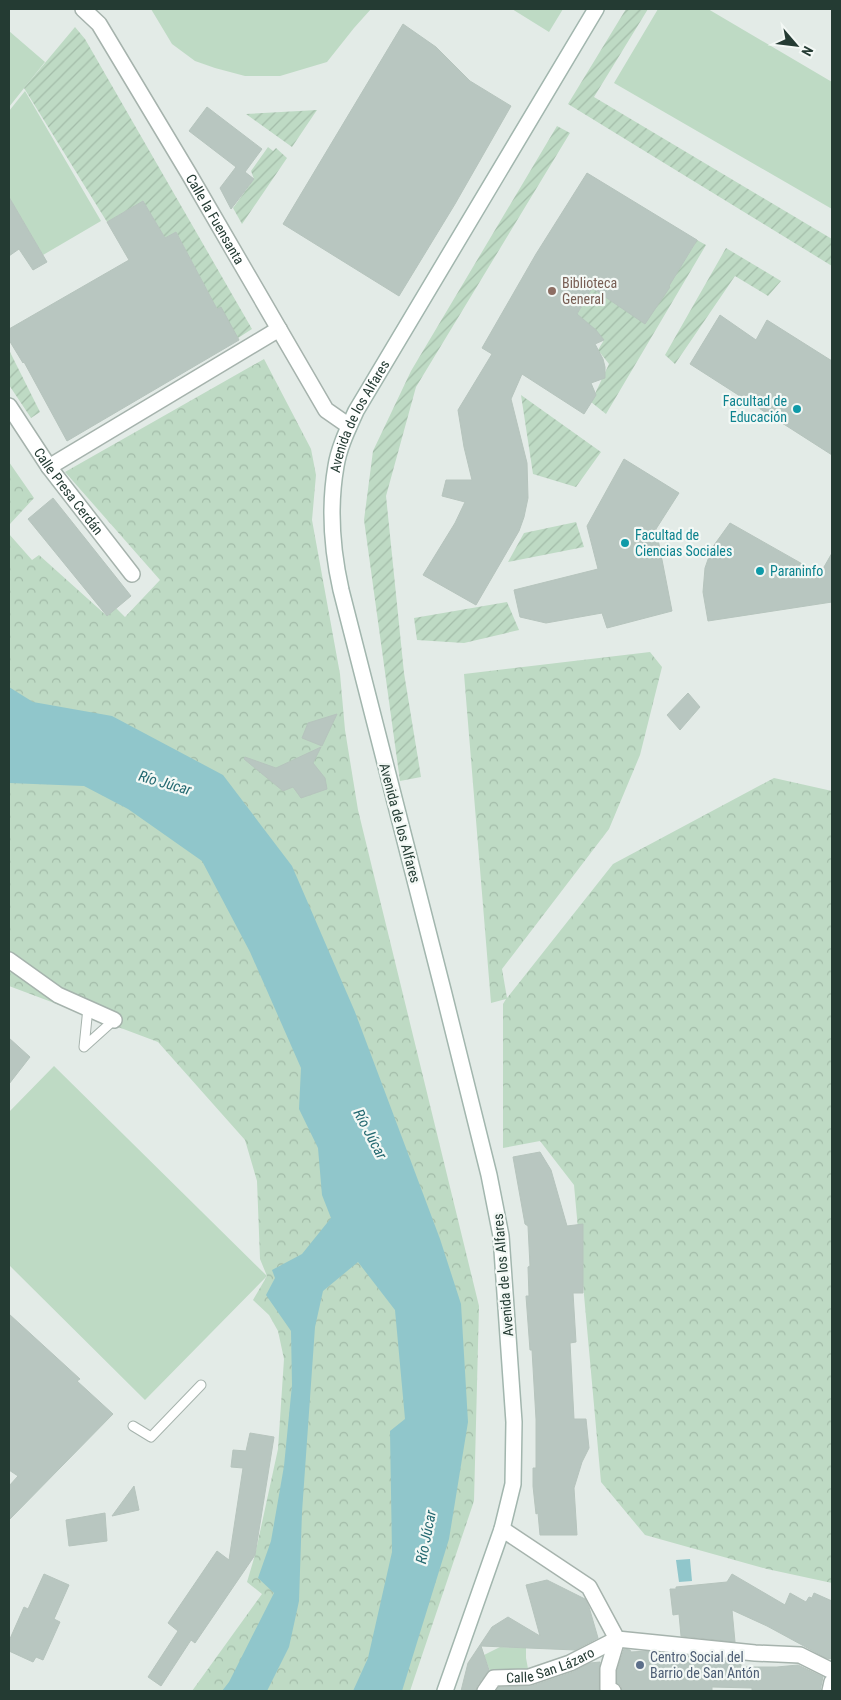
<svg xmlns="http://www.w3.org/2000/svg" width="841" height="1700" viewBox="0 0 841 1700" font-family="'Roboto Condensed',sans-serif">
  <defs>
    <pattern id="forest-crowns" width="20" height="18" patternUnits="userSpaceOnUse" patternTransform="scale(1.25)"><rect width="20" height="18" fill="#bedac4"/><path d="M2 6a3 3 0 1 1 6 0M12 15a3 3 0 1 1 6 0" fill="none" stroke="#a3bca9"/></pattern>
    <pattern id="garden-furrows" width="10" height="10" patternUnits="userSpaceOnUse" patternTransform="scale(1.25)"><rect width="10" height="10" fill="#bedac4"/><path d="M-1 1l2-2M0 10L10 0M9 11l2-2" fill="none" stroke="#a3bca9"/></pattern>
  </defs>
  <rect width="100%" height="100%" fill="#e3ebe7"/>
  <path fill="#bedac4" d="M 151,9 L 371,9 L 354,28 L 327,62 L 280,76 L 245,76 L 215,68 L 195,61 L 172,44 Z
    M 512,9 L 563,9 L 549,32 Z
    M 658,9 L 708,9 L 832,82 L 832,209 L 614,83 Z
    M 9,31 L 45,62 L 9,107 Z
    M 25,91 L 101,221 L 43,255 L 9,197 L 9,111 Z
    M 54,1066 L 267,1276 L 145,1400 L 9,1265 L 9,1112 Z
    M 500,1647 L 526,1648 L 526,1658 L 529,1674 L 491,1674 L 484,1655 Z"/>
  <path fill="url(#forest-crowns)" d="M 264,359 L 311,449 L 316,475 L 312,520 L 340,674 L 345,730 L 358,810 L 479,1306 L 474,1501 L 410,1691 L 192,1691 L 262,1594 L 247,1582 L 255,1555 L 278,1449 L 284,1359 L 278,1331 L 269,1315 L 253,1300 L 267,1276 L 260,1259 L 257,1181 L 245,1140 L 158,1042 L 9,986 L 9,534 L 32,560 L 39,555 L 107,616 L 116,608 L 125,617 L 160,580 L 65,472 Z
    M 9,462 L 34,498 L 9,525 Z
    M 650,652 L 662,667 L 640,755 L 609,829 L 502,969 L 507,998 L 613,864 L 774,778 L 832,791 L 832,1583 L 767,1569 L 645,1535 L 601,1482 L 574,1185 L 540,1141 L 503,1148 L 503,1004 L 506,999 L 491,1003 L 464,674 Z"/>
  <path fill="url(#garden-furrows)" d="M 626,9 L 648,9 L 594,97 L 832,239 L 832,266 L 568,104 Z
    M 75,27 L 85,39 L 252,329 L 238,338 L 217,309 L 176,232 L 165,238 L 143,201 L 107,222 L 24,88 Z
    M 317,110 L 292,147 L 246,114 Z
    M 557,126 L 570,133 L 416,387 L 386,496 L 404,673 L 421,777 L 400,781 L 364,520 L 373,451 L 411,371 Z
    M 268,147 L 273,151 L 276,148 L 287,158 L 242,224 L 233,208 L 254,179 L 251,171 Z
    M 697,240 L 706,245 L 606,414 L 591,402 L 609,364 L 598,350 L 604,340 L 576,316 L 592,288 L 645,323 Z
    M 726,248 L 781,281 L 768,296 L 735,276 L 675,364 L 665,355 Z
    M 9,350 L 40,412 L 31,418 L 9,385 Z
    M 521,395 L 601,452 L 576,487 L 533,474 Z
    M 576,522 L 584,547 L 508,562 L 524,533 Z
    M 507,602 L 519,630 L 464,643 L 417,640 L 414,618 Z"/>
  <path fill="#90c6cb" d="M 9,687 L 33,702 L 112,716 L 223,775 L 292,866 L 355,1012 L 440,1239 L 461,1304 L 468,1422 L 449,1539 L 402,1691 L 353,1691 L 368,1658 L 392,1552 L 390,1431 L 405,1419 L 395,1310 L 358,1262 L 323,1291 L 315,1327 L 302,1512 L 299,1601 L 289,1647 L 267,1691 L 222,1691 L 229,1682 L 274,1593 L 258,1578 L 271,1541 L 284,1466 L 292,1385 L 291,1331 L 266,1295 L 275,1278 L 272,1270 L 302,1254 L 331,1218 L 322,1195 L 318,1148 L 299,1109 L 301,1068 L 250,952 L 202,861 L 128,809 L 84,786 L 9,783 Z
    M 690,1559 L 692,1581 L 679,1582 L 676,1560 Z"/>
  <path fill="#b8c6c0" stroke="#b6c4bd" d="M 403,24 L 436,47 L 470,81 L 511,106 L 455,204 L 399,296 L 283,224 Z
    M 207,107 L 262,149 L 245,172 L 254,179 L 231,209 L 220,188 L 236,167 L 189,131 Z
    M 587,173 L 697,240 L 669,286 L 670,287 L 645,324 L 592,288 L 577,314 L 596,330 L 604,340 L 595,344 L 603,359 L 605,367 L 605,378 L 591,383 L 596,395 L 584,414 L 522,374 L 511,399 L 527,463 L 528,498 L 524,517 L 519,531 L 476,605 L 423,575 L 455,523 L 465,502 L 442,496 L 446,480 L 472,480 L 464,447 L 458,410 L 492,354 L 482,348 L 536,254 Z
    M 9,197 L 47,262 L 33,270 L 19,249 L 9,256 Z
    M 143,201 L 165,238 L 176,232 L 217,309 L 221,307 L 239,340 L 67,441 L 24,362 L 23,363 L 9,340 L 9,329 L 129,260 L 107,222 Z
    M 720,315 L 756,340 L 767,320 L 832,361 L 832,455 L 690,364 Z
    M 624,459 L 679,493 L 656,529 L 672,611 L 607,628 L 602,613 L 546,623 L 520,617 L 514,590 L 598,569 L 587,526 Z
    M 53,498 L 131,596 L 107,616 L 28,519 Z
    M 730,523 L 820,574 L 832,553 L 832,602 L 708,621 L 703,592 L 705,568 L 712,548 Z
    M 688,693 L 700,707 L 680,730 L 667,715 Z
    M 337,714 L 322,746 L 302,738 L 308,723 Z
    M 321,747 L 313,763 L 325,778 L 327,789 L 301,798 L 293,787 L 283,791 L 244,759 L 245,757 L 276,768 Z
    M 9,1038 L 30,1057 L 9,1084 Z
    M 540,1152 L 551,1170 L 567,1226 L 583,1224 L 583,1293 L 573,1293 L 576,1342 L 570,1343 L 574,1419 L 586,1419 L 589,1448 L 582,1462 L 574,1488 L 577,1535 L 540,1535 L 538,1513 L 536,1514 L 533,1486 L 533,1468 L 536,1468 L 536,1419 L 532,1350 L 530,1350 L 526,1296 L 529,1296 L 528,1267 L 530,1266 L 528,1226 L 525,1224 L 513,1157 Z
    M 9,1314 L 80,1379 L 77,1381 L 113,1414 L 9,1520 L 9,1486 L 18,1476 L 9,1470 Z
    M 250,1433 L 274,1437 L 255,1555 L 195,1643 L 191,1640 L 161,1686 L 148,1677 L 178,1631 L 168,1623 L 217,1551 L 229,1560 L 243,1468 L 231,1467 L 233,1450 L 246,1451 Z
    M 134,1486 L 139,1510 L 112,1516 Z
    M 105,1513 L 107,1541 L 69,1546 L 66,1520 Z
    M 44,1574 L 69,1585 L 54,1619 L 60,1622 L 43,1660 L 36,1657 L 33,1662 L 9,1651 L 9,1641 L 24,1607 L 28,1609 Z
    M 732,1574 L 785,1605 L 790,1593 L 806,1602 L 809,1597 L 812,1598 L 814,1593 L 832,1601 L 832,1659 L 826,1658 L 767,1626 L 732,1610 L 735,1642 L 681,1636 L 679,1614 L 673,1615 L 670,1589 L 676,1589 L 676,1587 L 727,1582 Z
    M 547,1580 L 585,1599 L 589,1607 L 598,1638 L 575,1650 L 481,1646 L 489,1670 L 477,1686 L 476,1691 L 461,1691 L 468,1663 L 492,1627 L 508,1617 L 540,1636 L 526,1585 Z
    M 624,1649 L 630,1650 L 631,1652 L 647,1651 L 737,1661 L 741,1662 L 741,1667 L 777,1667 L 798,1665 L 823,1677 L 820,1691 L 752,1691 L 752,1688 L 712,1687 L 712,1691 L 622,1691 L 621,1686 L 617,1683 L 617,1670 Z
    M 600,1662 L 599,1669 L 599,1691 L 496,1691 L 499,1687 L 532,1686 L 573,1672 L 590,1663 Z"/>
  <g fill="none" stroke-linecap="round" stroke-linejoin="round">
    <g stroke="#a6b3ad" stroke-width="11">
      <path id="lane" d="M 84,1047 L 114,1020
        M 84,1047 L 88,1008
        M 133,1426 L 151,1437 L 201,1385"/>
    </g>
    <g stroke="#a6b3ad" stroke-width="18">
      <g id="street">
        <path id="s1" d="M 83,9 L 99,24 L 189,174 L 326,410 L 349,426"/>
        <path id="s2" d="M 9,406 L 49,467 L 132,574"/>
        <path d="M 49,467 L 279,329"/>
        <path d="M 9,960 L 58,995 L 114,1020"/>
        <path d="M 502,1529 L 589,1587 L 617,1639 L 755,1653 L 800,1655 L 832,1671"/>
        <path id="s3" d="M 485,1691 L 494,1678 L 529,1677 L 570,1663 L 617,1639"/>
        <path d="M 613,1691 L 608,1689 L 608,1669 L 617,1639"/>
        <path d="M 830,1691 L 832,1682"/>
      </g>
    </g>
    <g stroke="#a2b6ae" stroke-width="18">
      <g id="secondary">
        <path id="s4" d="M 445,1691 L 502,1529 L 513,1484 L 514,1422 L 501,1236 L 489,1175 L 443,990 L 341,590 C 332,550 329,506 336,466 C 339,447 348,429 356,411 L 596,9"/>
      </g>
    </g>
    <use href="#lane" stroke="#fff" stroke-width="9"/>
    <use href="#street" stroke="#fff" stroke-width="15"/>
    <use href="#secondary" stroke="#fff" stroke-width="15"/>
  </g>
  <circle fill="#8d6e63" stroke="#f3f8f5" stroke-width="2" cx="552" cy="291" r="5"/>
  <g fill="#0f9aa8" stroke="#f3f8f5" stroke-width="2">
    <circle cx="797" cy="409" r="5"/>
    <circle cx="625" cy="543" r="5"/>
    <circle cx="760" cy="571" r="5"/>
  </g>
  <circle fill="#5c6f8a" stroke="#f3f8f5" stroke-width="2" cx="640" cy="1665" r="5"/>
  <g text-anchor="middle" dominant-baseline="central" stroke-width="4.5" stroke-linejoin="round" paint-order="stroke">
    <g font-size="14" fill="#243b33" stroke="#f3f8f5">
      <text stroke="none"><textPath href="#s1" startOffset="249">Calle la Fuensanta</textPath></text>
      <text stroke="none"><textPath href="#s4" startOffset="1312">Avenida de los Alfares</textPath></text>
      <text stroke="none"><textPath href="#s2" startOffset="104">Calle Presa Cerdán</textPath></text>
      <text transform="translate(400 823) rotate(75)">Avenida de los Alfares</text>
      <text transform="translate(503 1275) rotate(-95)">Avenida de los Alfares</text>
      <text stroke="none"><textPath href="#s3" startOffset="74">Calle San Lázaro</textPath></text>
    </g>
    <g font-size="14" fill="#785e54" stroke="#f3f8f5" text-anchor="start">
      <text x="562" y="283">Biblioteca<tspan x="562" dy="16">General</tspan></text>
    </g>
    <g font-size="14" fill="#0d838f" stroke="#f3f8f5" text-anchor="start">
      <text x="787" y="401" text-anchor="end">Facultad de<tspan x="787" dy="16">Educación</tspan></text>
      <text x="635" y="535">Facultad de<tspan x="635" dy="16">Ciencias Sociales</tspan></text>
      <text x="770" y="571">Paraninfo</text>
    </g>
    <g font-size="14" fill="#4e5e75" stroke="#f3f8f5" text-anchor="start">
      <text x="650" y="1657">Centro Social del<tspan x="650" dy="16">Barrio de San Antón</tspan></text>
    </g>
    <g font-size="15" font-style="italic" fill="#246971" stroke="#f3f8f5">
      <text transform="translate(165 783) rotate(16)">Río Júcar</text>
      <text transform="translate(370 1134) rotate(62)">Río Júcar</text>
      <text transform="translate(426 1537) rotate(-79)">Río Júcar</text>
    </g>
  </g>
  <rect width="841" height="1700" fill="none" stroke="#243b33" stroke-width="20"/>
  <g transform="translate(796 45) rotate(118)" stroke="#f3f8f5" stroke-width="4" paint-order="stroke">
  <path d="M0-4L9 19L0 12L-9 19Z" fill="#243b33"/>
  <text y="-8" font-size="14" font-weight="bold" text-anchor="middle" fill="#243b33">N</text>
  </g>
</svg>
